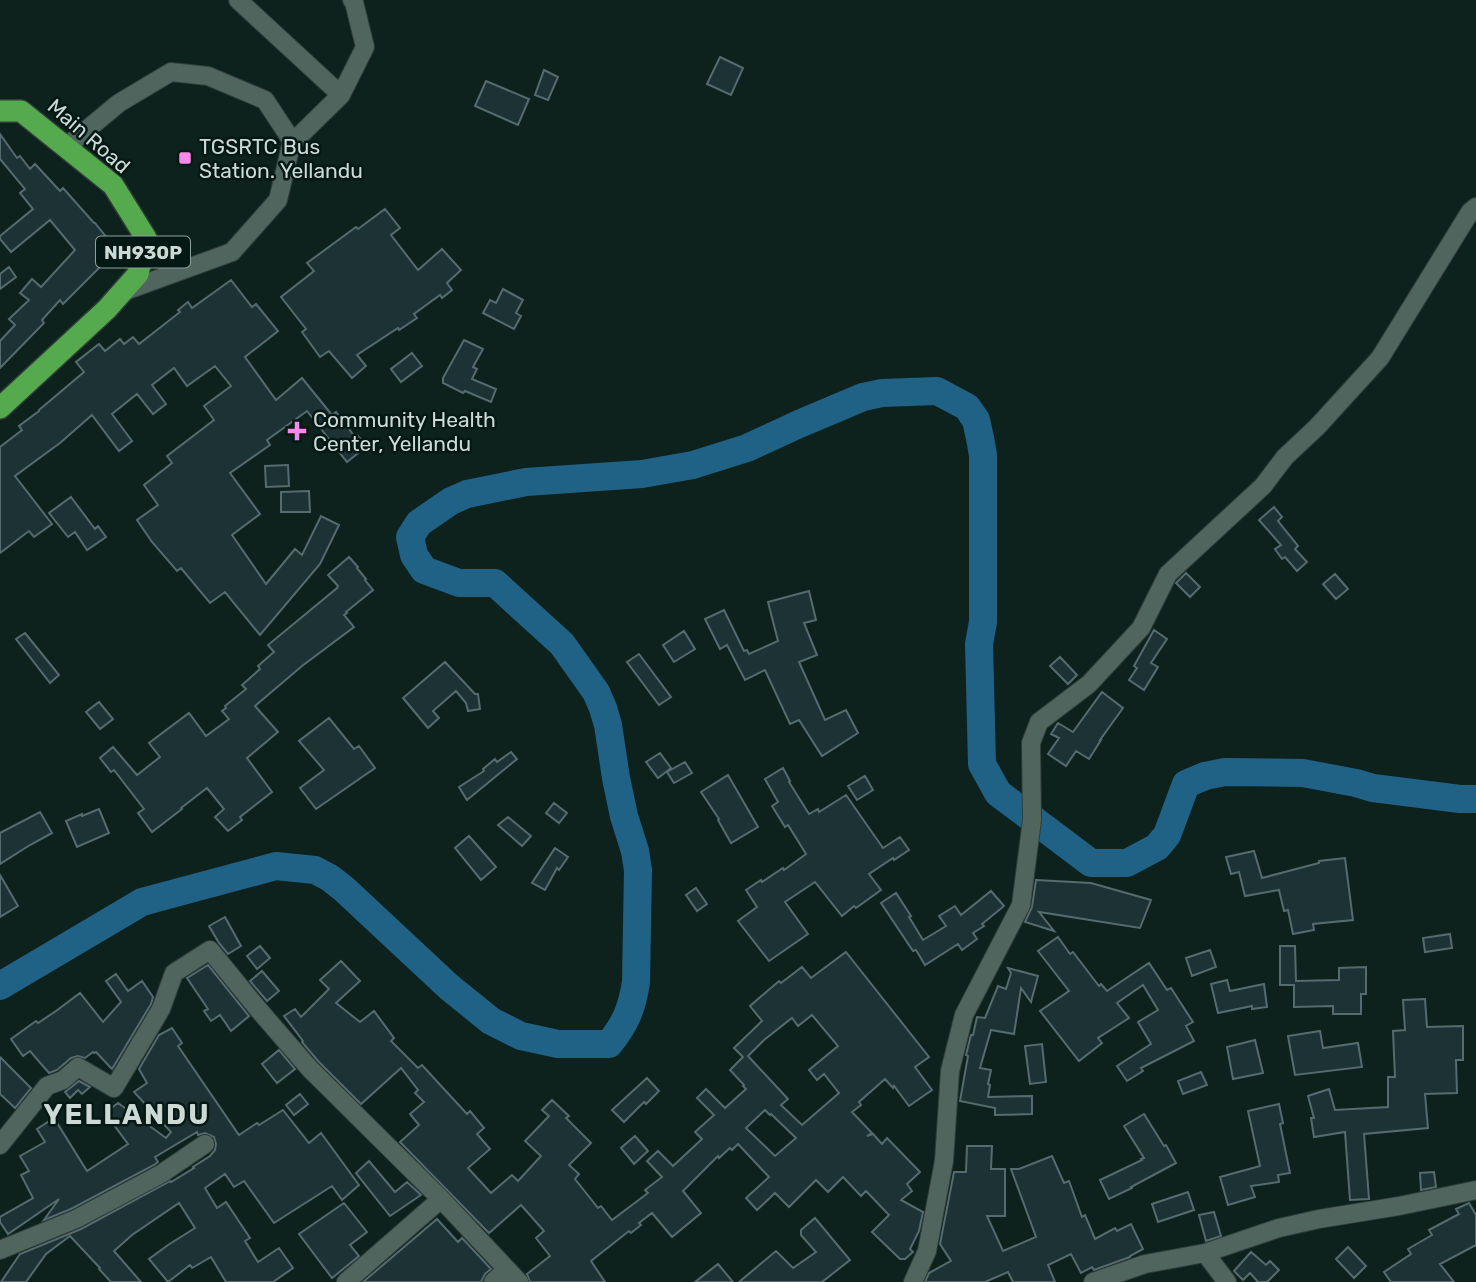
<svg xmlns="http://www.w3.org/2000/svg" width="1476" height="1282" viewBox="0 0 1476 1282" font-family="Rubik,sans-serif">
  <rect width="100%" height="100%" fill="#0e221d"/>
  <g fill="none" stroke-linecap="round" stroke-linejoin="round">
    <path stroke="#206285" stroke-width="28" d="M 0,986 L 142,902 L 276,866 L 315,870 L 330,878 L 344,889 L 449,987 L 491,1021 L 521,1036 L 558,1044 L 609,1044 C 626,1023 632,1008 636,982 L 638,870 L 635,851 L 624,816 L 616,778 L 608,725 L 603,708 L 596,692 L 562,644 L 495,583 L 459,583 L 424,570 L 414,555 L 410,537 L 419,523 L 451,501 L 467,494 L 526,482 L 642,474 L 693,465 L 747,448 L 799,424 L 863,397 L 882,393 L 937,391 L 967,407 L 976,420 L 980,438 L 983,455 L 983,622 L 979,644 L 982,764 L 998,793 L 1091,863 L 1127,863 L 1157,847 L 1167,835 L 1186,784 L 1205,776 L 1225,772 L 1303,773 L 1356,783 L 1373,788 L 1460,799 L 1476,799"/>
  </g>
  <path fill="#1c3235" stroke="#546c6f" stroke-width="2" fill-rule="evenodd" d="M 720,57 L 743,68 L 731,95 L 707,84 Z
    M 544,70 L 558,77 L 548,100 L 535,95 Z
    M 486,81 L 529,99 L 518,125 L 475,106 Z
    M 0,134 L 17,158 L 20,156 L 30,169 L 35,164 L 60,191 L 63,188 L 94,223 L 95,223 L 107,238 L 105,240 L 117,254 L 105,264 L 104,263 L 63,304 L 60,300 L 42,320 L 44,323 L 0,368 L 0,341 L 15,325 L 9,319 L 29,300 L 20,293 L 32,279 L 41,287 L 75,250 L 50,220 L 11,252 L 0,239 L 0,236 L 33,209 L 20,193 L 25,189 L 0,159 Z
    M 385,209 L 400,228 L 391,235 L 418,270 L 442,249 L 461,270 L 447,283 L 452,290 L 442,298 L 440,295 L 414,314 L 417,318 L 399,330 L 398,328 L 357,355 L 366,366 L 352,378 L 329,351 L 320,357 L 302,332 L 306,329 L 281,297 L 314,271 L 307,263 L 356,227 L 358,229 Z
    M 9,267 L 16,277 L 0,289 L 0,274 Z
    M 231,280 L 252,307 L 256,304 L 278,331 L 245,357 L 276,400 L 302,378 L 332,415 L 336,412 L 355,437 L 357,435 L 367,446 L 347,462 L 307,411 L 267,440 L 270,445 L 230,473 L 260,514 L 232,535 L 266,584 L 295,549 L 302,555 L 321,516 L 339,525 L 320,564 L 260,635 L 225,592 L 210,603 L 181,568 L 177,571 L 152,542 L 137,520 L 158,505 L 144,485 L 172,463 L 167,456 L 214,420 L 204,406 L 231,386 L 215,366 L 187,386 L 174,368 L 152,385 L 166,404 L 153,414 L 137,394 L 112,414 L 132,441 L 119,451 L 92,415 L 60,443 L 15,476 L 52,524 L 34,537 L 29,531 L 0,553 L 0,447 L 22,430 L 19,426 L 39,411 L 39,410 L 84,372 L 76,362 L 99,344 L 105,351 L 120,339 L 124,344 L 133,337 L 139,344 L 180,312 L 178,310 L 188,302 L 192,308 Z
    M 503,289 L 523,300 L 516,313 L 521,316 L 514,329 L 483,313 L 490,300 L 496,303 Z
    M 464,340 L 483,349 L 473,367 L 477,369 L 472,379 L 496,389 L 491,402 L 465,391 L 463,393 L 443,383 L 443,378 Z
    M 412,353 L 422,366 L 401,382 L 391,369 Z
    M 288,465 L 289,486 L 266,487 L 265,466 Z
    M 309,491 L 310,512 L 281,512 L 281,492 Z
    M 71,497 L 95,529 L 98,526 L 106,537 L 87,550 L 75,532 L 68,537 L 49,513 Z
    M 1274,507 L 1282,517 L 1278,521 L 1298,546 L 1295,549 L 1307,562 L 1297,571 L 1285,557 L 1282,559 L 1275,549 L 1281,545 L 1259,520 Z
    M 349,557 L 358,567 L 357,568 L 366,579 L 365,580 L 373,590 L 346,612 L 347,613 L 344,615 L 354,627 L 302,666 L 255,706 L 278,732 L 247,758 L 272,792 L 240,817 L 242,820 L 228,831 L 215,817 L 224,809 L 207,788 L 181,808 L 182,809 L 152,832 L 138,813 L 144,809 L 114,770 L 111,772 L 100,758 L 113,747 L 137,775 L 160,757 L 149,743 L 189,713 L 206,736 L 229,719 L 222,711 L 226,708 L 225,706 L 246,689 L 242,685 L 260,669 L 258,666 L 274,652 L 268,645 L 337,588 L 338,586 L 328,575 Z
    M 1186,573 L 1200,587 L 1190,597 L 1176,583 Z
    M 1335,574 L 1348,589 L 1336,599 L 1323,584 Z
    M 809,591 L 816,620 L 804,623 L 817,655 L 799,662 L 825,720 L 846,710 L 858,733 L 822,756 L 799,720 L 790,724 L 765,670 L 745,680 L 727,645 L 720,649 L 705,619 L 724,610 L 744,651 L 747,650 L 749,654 L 778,641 L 768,602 Z
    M 1154,630 L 1167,639 L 1151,663 L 1158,667 L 1144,690 L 1129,680 L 1137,668 L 1134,666 Z
    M 684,631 L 695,649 L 674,662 L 663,645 Z
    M 25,633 L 59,675 L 50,683 L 16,639 Z
    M 639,654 L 671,697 L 659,705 L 627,662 Z
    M 1060,657 L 1077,675 L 1068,684 L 1050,666 Z
    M 445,662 L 475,694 L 478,694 L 480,709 L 468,711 L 466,703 L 456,691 L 433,711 L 439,718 L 428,728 L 403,698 Z
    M 1102,692 L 1123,708 L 1100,740 L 1101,740 L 1089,759 L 1076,751 L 1066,766 L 1048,754 L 1059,738 L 1051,734 L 1058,723 L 1073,732 Z
    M 99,702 L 113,719 L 100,729 L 86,712 Z
    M 329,718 L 354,749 L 359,746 L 375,768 L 316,809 L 300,788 L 324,770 L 299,741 Z
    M 511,752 L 517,759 L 467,800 L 459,787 L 484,771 L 483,769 L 495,759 L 497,762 Z
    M 660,753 L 671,768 L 658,778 L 646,762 Z
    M 685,762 L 692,773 L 674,783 L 667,772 Z
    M 783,768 L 790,781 L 789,782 L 809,814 L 818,809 L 819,812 L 846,795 L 883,848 L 900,837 L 909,850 L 894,860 L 893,858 L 869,874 L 881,890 L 856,908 L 854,906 L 842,916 L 815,882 L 785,902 L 808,934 L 769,961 L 738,921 L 757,907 L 746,890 L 761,880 L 762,882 L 783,868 L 784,870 L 806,854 L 788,825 L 785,827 L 772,806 L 778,802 L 765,779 Z
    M 728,775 L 758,827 L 731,843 L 718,820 L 719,819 L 701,792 Z
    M 865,776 L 873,790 L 857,800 L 848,786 Z
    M 554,803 L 567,813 L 559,823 L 546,813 Z
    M 99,809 L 109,833 L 77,847 L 66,821 L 82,814 L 82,816 Z
    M 40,812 L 52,833 L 30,845 L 0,864 L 0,833 Z
    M 508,817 L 531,836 L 522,846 L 498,825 Z
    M 469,836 L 496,867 L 481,880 L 455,848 Z
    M 555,848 L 568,857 L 559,870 L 557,868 L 545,890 L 532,883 Z
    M 1254,851 L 1262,878 L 1319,863 L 1319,861 L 1345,858 L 1353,920 L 1313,924 L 1314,930 L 1293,934 L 1288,910 L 1284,911 L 1279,890 L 1245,896 L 1239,872 L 1231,874 L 1226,857 Z
    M 0,875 L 18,906 L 0,917 Z
    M 1036,880 L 1091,883 L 1151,900 L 1140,928 L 1039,912 L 1054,931 L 1025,922 L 1032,907 Z
    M 696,888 L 707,904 L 697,911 L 686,895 Z
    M 991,891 L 1004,906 L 982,924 L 984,926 L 973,933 L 977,939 L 962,950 L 958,944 L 925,965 L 916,950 L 913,951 L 881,903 L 896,893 L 911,916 L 909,917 L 923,940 L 946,926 L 939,916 L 955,906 L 961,915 Z
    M 225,917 L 241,946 L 228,954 L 219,943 L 209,926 Z
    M 1450,934 L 1452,948 L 1425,952 L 1423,938 Z
    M 1058,937 L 1070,954 L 1073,952 L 1099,986 L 1101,984 L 1107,991 L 1149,963 L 1167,990 L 1171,988 L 1193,1022 L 1186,1026 L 1194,1041 L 1141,1068 L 1143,1071 L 1127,1081 L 1117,1066 L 1151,1044 L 1138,1022 L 1158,1010 L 1143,985 L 1117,1003 L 1129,1018 L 1098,1038 L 1102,1043 L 1079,1061 L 1040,1011 L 1069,991 L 1038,951 Z
    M 260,946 L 270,958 L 257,969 L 247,956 Z
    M 1280,946 L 1295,946 L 1296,981 L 1339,980 L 1339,968 L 1366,967 L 1366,994 L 1361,994 L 1361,1014 L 1333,1014 L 1333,1006 L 1294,1007 L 1294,985 L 1280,985 Z
    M 1210,950 L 1216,967 L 1192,976 L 1186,958 Z
    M 846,952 L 929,1057 L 915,1067 L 932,1090 L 909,1106 L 894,1086 L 893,1088 L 885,1079 L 859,1102 L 861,1105 L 852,1112 L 872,1133 L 867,1136 L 873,1134 L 882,1144 L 887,1138 L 920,1172 L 907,1184 L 912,1191 L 901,1200 L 923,1212 L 919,1231 L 910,1249 L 913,1252 L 905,1259 L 900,1259 L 872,1232 L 889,1215 L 866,1191 L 861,1196 L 843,1177 L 828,1192 L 816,1180 L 789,1207 L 775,1193 L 757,1210 L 746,1198 L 769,1177 L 738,1144 L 732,1150 L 730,1148 L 719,1158 L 718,1156 L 683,1191 L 701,1213 L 672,1237 L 652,1213 L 639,1223 L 641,1225 L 631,1233 L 629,1231 L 591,1261 L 605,1282 L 530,1282 L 527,1274 L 550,1256 L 536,1238 L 544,1231 L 521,1205 L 489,1233 L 400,1142 L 419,1125 L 410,1114 L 424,1102 L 415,1093 L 418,1090 L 401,1068 L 361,1104 L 318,1061 L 302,1042 L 303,1041 L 284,1016 L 295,1009 L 301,1017 L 329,989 L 320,980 L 341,961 L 360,981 L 336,1003 L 360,1022 L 374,1011 L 394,1038 L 391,1041 L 418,1068 L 422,1065 L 467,1114 L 470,1111 L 484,1128 L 477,1134 L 490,1149 L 468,1168 L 491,1193 L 512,1175 L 518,1181 L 541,1156 L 525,1141 L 549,1116 L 542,1110 L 552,1100 L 569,1116 L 566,1118 L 591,1143 L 569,1165 L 579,1174 L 575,1179 L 598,1208 L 601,1206 L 612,1220 L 648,1193 L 645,1190 L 662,1177 L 647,1161 L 658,1151 L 673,1166 L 702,1139 L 695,1132 L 714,1115 L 697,1098 L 706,1089 L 725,1108 L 746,1089 L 743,1086 L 744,1085 L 730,1070 L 743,1057 L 734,1048 L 762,1021 L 750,1006 L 779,981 L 781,983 L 802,967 L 811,978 ZM 812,1015 L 838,1046 L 809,1070 L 817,1080 L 824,1074 L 839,1093 L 802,1125 L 781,1105 L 788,1099 L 748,1056 L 764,1040 L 792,1018 L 798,1026 ZM 765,1110 L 770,1115 L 771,1114 L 796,1138 L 775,1156 L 746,1128 Z
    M 208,965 L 249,1016 L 231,1031 L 220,1015 L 211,1021 L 204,1011 L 208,1009 L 187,978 Z
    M 1008,968 L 1038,976 L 1031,1002 L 1021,988 L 1014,1034 L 991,1030 L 980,1068 L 991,1070 L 988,1084 L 990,1085 L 988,1097 L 1032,1096 L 1032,1114 L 995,1115 L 995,1108 L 960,1101 L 968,1056 L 966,1055 L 971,1035 L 973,1035 L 977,1017 L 985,1018 L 998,986 L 1006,989 L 1011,973 Z
    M 262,971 L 279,991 L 267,1001 L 250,981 Z
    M 116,974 L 128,991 L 142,981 L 153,997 L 151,1004 L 112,1069 L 96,1052 L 94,1053 L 93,1052 L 85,1058 L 78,1056 L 71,1058 L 57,1070 L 49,1073 L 30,1051 L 23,1056 L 11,1039 L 36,1021 L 38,1023 L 56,1011 L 80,993 L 103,1022 L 121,1002 L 106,981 Z
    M 1227,980 L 1230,991 L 1264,984 L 1267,1007 L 1252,1009 L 1252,1006 L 1218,1013 L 1211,984 Z
    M 1425,999 L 1427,1027 L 1463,1026 L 1463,1060 L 1456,1060 L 1457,1093 L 1425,1094 L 1428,1128 L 1364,1134 L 1369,1199 L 1350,1200 L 1345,1132 L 1314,1137 L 1311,1118 L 1314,1118 L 1308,1096 L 1329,1089 L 1335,1110 L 1388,1107 L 1388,1077 L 1395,1077 L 1393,1031 L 1405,1030 L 1403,1000 Z
    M 172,1028 L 182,1043 L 178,1046 L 239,1135 L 257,1123 L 259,1125 L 283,1110 L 309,1143 L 321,1133 L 359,1185 L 342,1200 L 332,1186 L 274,1223 L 244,1181 L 234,1187 L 225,1174 L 205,1188 L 217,1208 L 226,1202 L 250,1238 L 245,1241 L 258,1262 L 279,1248 L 293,1268 L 273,1282 L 226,1282 L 211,1257 L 192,1268 L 190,1265 L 168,1282 L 149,1259 L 168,1245 L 195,1228 L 179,1203 L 132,1235 L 114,1251 L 141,1282 L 111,1282 L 99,1269 L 100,1268 L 70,1236 L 46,1254 L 26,1282 L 1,1282 L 20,1254 L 81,1229 L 170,1181 L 171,1182 L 194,1168 L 193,1167 L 210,1156 L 215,1150 L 216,1144 L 214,1137 L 205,1133 L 198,1135 L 197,1132 L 155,1157 L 158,1162 L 154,1165 L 71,1209 L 44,1220 L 59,1199 L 8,1234 L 0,1222 L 0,1217 L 33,1198 L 21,1175 L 29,1171 L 20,1156 L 45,1142 L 37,1129 L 54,1118 L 87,1171 L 128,1144 L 105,1113 L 118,1103 L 166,1138 L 171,1132 L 134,1092 L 147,1083 L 139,1069 L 159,1035 Z
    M 1320,1031 L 1323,1048 L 1358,1043 L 1362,1067 L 1295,1075 L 1288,1036 Z
    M 1255,1040 L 1263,1073 L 1233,1079 L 1227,1047 Z
    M 1042,1044 L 1046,1082 L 1030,1084 L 1025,1046 Z
    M 279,1050 L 295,1069 L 277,1083 L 262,1064 Z
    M 0,1057 L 31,1088 L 15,1108 L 0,1094 Z
    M 1201,1072 L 1207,1085 L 1183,1094 L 1178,1081 Z
    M 647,1078 L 659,1091 L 646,1104 L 644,1102 L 624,1122 L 612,1110 Z
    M 79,1081 L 90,1087 L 82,1094 L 78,1090 L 70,1098 L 65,1092 Z
    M 300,1094 L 308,1104 L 294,1115 L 286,1105 Z
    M 1279,1104 L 1283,1123 L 1280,1124 L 1290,1173 L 1278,1175 L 1279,1182 L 1251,1186 L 1255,1197 L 1228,1205 L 1220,1177 L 1260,1166 L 1248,1111 Z
    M 1144,1114 L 1164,1146 L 1166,1145 L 1176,1163 L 1131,1187 L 1132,1188 L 1109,1199 L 1100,1180 L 1142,1160 L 1141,1159 L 1144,1158 L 1124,1126 Z
    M 635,1136 L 648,1151 L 634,1164 L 621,1148 Z
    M 967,1146 L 992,1146 L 991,1169 L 1005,1169 L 1005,1216 L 987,1216 L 1003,1251 L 1036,1237 L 1011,1169 L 1019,1169 L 1052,1156 L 1064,1183 L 1069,1181 L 1082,1217 L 1085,1215 L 1095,1239 L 1115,1228 L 1117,1231 L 1131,1224 L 1143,1249 L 1130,1256 L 1130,1257 L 1094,1270 L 1092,1267 L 1081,1273 L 1071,1254 L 1048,1265 L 1055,1282 L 1013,1282 L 1008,1272 L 985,1282 L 925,1282 L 929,1273 L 951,1261 L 940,1244 L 954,1172 L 966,1172 Z
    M 369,1161 L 395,1192 L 407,1182 L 421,1195 L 390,1216 L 356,1173 Z
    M 1434,1172 L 1436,1187 L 1421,1190 L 1420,1173 Z
    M 1188,1192 L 1194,1210 L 1158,1222 L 1152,1204 Z
    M 344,1203 L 367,1232 L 350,1245 L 359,1256 L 332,1278 L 299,1234 Z
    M 1469,1203 L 1476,1215 L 1476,1245 L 1440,1264 L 1454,1282 L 1391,1282 L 1384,1272 L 1411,1254 L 1408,1249 L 1432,1235 L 1429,1230 L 1459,1214 L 1456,1209 Z
    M 1214,1212 L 1221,1236 L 1206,1241 L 1199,1215 Z
    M 815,1218 L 850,1260 L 822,1282 L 739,1282 L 776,1251 L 793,1268 L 816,1252 L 801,1235 L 801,1230 Z
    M 437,1219 L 458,1242 L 462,1238 L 491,1269 L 485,1274 L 481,1282 L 363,1282 Z
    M 1348,1247 L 1366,1266 L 1354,1278 L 1336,1259 Z
    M 1251,1252 L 1266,1265 L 1270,1261 L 1279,1270 L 1267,1282 L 1258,1282 L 1250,1273 L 1243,1280 L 1234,1271 Z
    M 718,1264 L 733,1282 L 695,1282 Z"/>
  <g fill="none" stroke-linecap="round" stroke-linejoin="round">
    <g stroke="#313d38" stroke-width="20">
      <path id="minor" d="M 238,0 L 341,95
        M 292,143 L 341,95 L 365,47 L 354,2 L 352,0
        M 66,147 L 119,103 L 171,72 L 208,76 L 265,100 L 292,141 L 278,200 L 232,252 L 122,292
        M 0,1145 L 47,1086 L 63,1080 L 78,1067 L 114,1088 L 161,1009 L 174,973 L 210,950 L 258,1009 L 310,1069 L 441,1199 L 519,1282
        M 0,1250 L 76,1219 L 161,1174 L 205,1144
        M 1205,1253 L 1227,1282
        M 346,1282 L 441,1199
        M 493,1282 L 507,1269
        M 913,1282 L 927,1251 L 944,1161 L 950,1071 L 964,1015 L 1021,905 L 1032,820 L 1031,743 L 1039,722 L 1089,684 L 1141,628 L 1168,574 L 1263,486 L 1285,457 L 1317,427 L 1380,358 L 1470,212 L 1476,207
        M 1093,1282 L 1145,1264 L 1205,1253 L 1279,1228 L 1319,1219 L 1399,1206 L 1476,1190"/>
    </g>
    <g stroke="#313d38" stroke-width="24">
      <path id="highway" d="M 0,111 L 21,111 L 113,185 L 146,238 L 138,274 L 107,309 L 0,408"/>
    </g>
    <use href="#minor" stroke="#4f655e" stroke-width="18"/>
    <use href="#highway" stroke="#55aa4d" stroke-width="21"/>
  </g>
  <g fill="#f888eb" stroke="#051914" stroke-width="2.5">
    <rect x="178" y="151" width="14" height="14" rx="3.5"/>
    <path d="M293.5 420.5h7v7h7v7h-7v7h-7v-7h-7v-7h7z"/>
  </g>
  <g text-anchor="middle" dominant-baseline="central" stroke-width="5" stroke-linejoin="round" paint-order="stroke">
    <rect fill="#051914" stroke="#919f9b" stroke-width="2" x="96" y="236.5" width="94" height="31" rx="5"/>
    <g font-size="19" font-weight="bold" fill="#cdd9d5">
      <text x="143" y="252">NH930P</text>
    </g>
    <g font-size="21" fill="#cdd9d5" stroke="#051914">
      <text transform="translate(89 136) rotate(41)">Main Road</text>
    </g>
    <g font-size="21" fill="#cdd9d5" stroke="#051914" text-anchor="start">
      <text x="199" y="146">TGSRTC Bus<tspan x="199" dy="24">Station. Yellandu</tspan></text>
      <text x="313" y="419">Community Health<tspan x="313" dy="24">Center, Yellandu</tspan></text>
    </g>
    <g font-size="28" font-weight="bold" letter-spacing="2" fill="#cdd9d5" stroke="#051914">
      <text x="127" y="1114">YELLANDU</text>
    </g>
  </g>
</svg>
